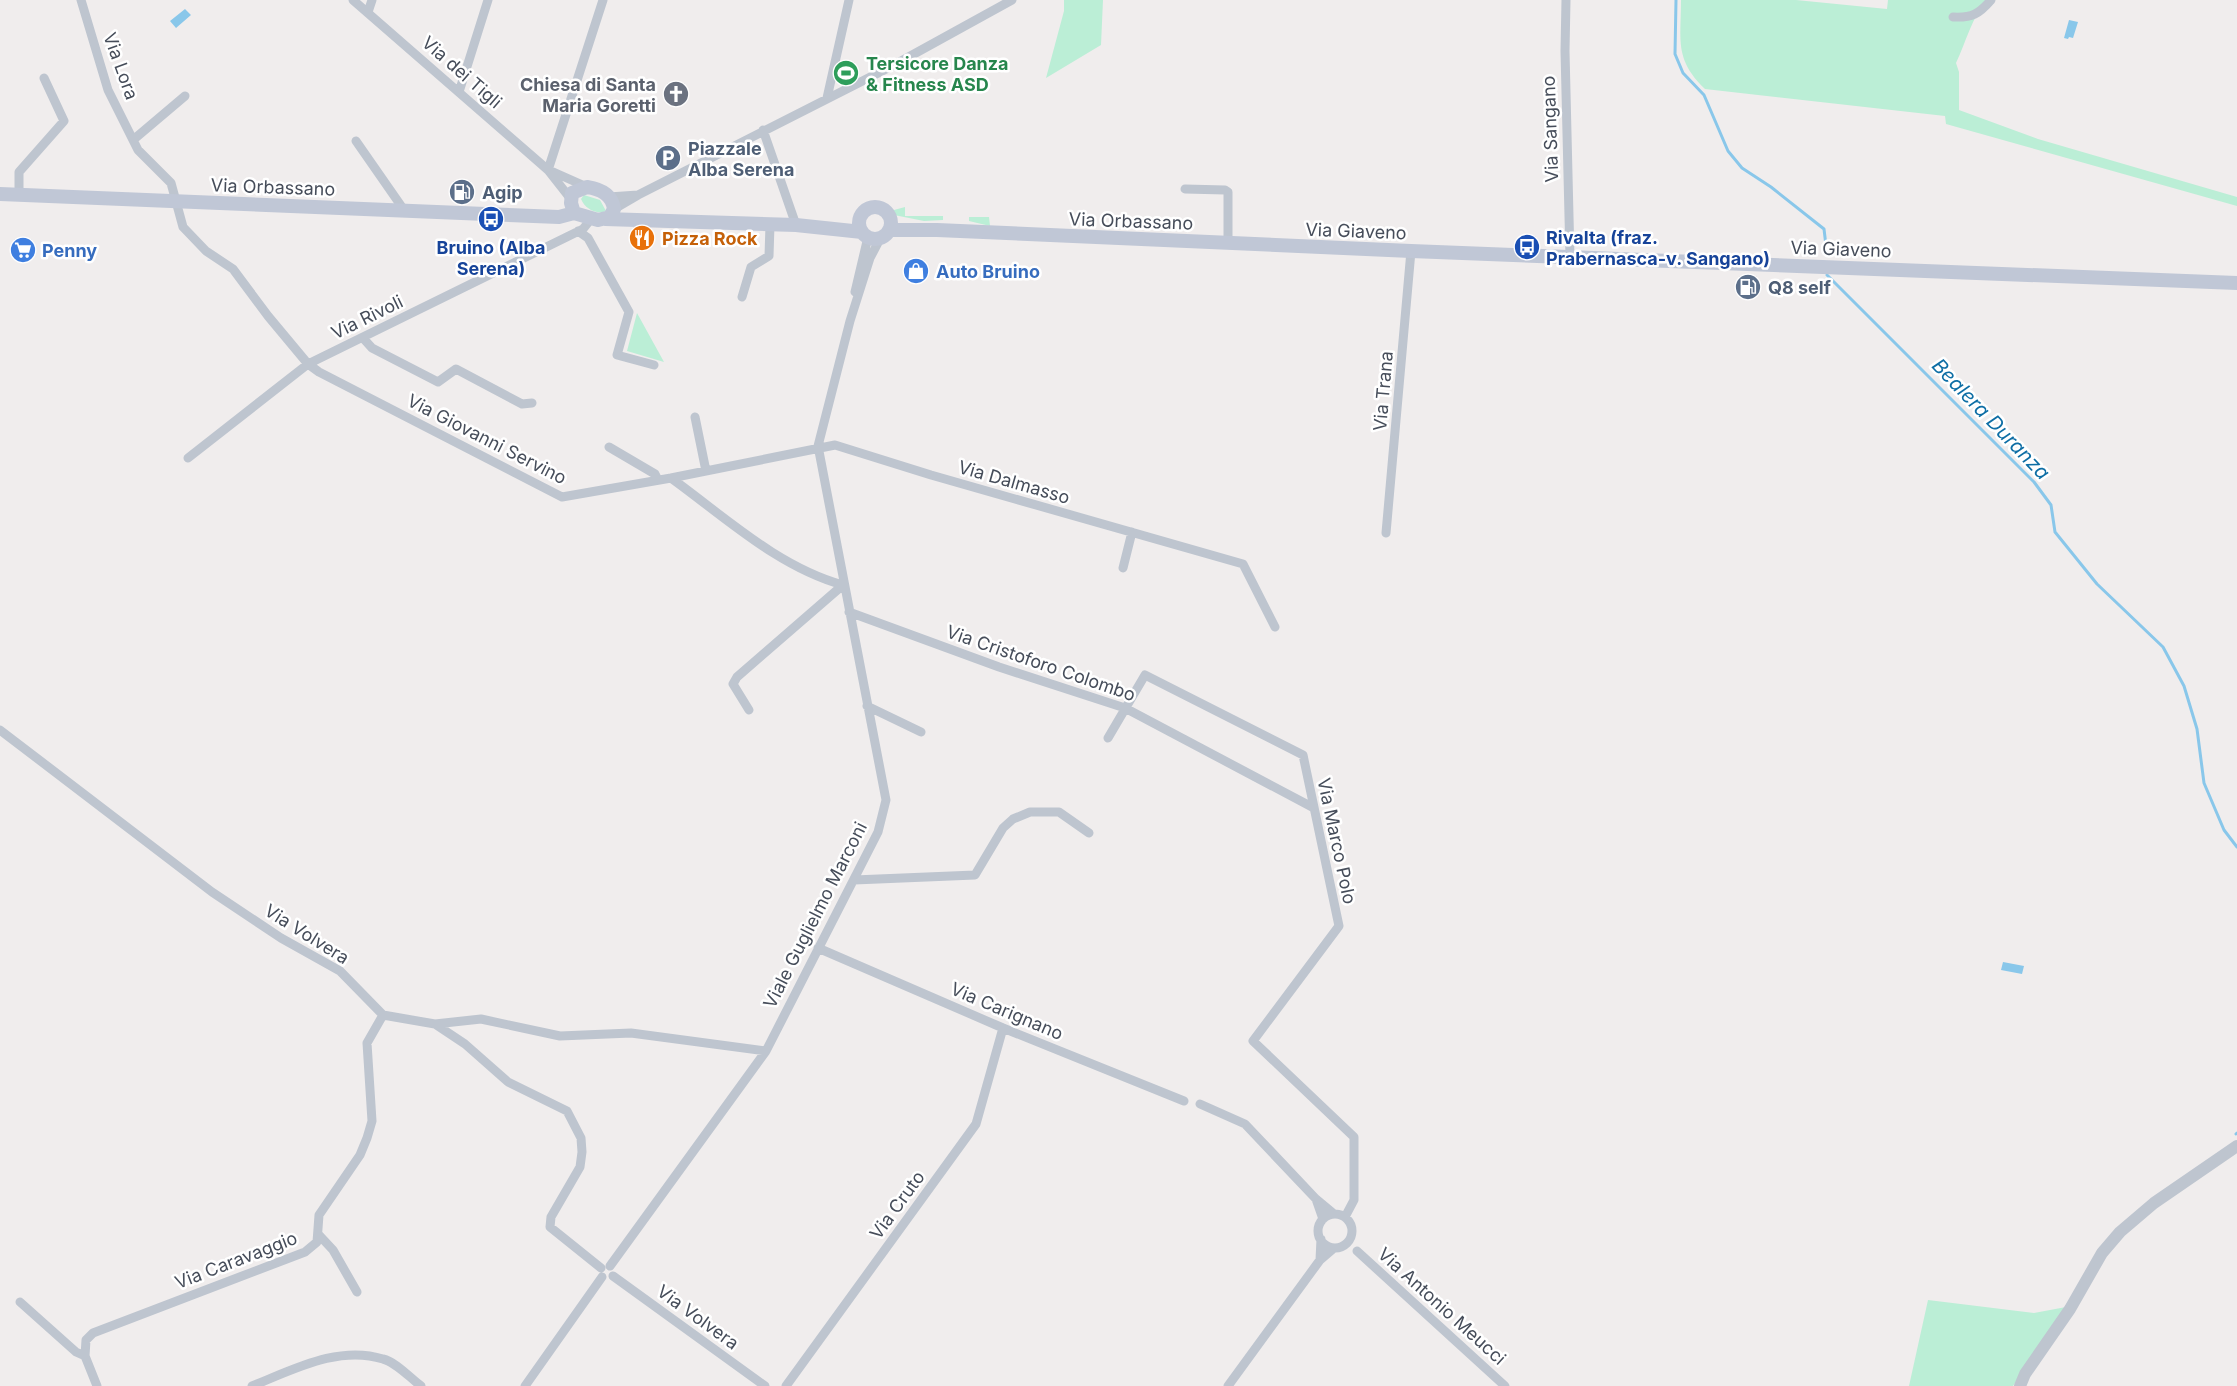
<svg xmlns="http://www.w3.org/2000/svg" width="2237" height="1386" viewBox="0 0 2237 1386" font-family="Inter,sans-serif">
  <rect width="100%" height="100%" fill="#f0eded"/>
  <path fill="#bbeed6" d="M 1064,0 L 1103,0 L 1101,45 L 1046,78 L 1064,11 Z
    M 1681,0 L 1796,0 L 1887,9 L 1888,0 L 1987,0 C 1972,17 1966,42 1956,63 L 1959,72 L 1959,110 L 2038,139 L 2237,197 L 2237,206 L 1946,124 L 1945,116 L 1705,89 C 1674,59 1681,40 1681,0 Z
    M 584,195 L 600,200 L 606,211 C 597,215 585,209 581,199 Z
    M 905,207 L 905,216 L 943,216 L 943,220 L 924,221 L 894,215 L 894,210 Z
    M 969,217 L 989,217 L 990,226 L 969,221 Z
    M 637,313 L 664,362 L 627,351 Z
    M 1928,1300 L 2034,1313 L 2066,1307 L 2013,1386 L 1909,1386 Z"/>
  <path fill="#89c7ea" d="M 185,9 L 191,15 L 176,28 L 170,21 Z
    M 2069,20 L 2078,22 L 2073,38 L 2069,37 L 2068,39 L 2064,38 Z
    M 2003,962 L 2024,966 L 2022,974 L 2001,970 Z"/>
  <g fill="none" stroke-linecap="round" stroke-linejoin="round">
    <path stroke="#89c7ea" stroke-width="3" d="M 1676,0 L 1675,54 L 1683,73 L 1704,95 L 1728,151 L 1742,168 L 1771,187 L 1824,229 L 1827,254
      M 1827,275 L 2034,482 L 2051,505 L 2055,532 L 2097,584 L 2163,647 L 2184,686 L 2197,729 L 2204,783 L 2224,830 L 2237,847
      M 2236,1134 L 2237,1133"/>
    <path stroke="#bec5cf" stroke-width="9" d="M 81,0 L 108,90 L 138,150 L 171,183 L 183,227 L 206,251 L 233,269 L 268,316 L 308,364 L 319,372 L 562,497 L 671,478 C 725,517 778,567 843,585
      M 353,0 L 548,170 L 570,198
      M 1566,0 L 1565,51 L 1570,257
      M 368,12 L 372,0
      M 1953,17 C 1972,18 1979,14 1991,0
      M 459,92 L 488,0
      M 827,98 L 849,0
      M 763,130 L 796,225
      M 133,140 L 185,96
      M 356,141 L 404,210
      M 548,170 L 603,0
      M 551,171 L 587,187
      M 1185,189 L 1225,190 L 1228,192 L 1228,243
      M 19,194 L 19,172 L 64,121 L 44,78
      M 638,195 L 894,65 L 1012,0
      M 609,197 L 638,195 L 614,209
      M 578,231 L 588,238 L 629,312 L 617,355 L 654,365
      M 855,292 L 868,237
      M 742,297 L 751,267 L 769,256 L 770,225
      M 363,338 L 372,348 L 438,382 L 456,369 L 522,404 L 532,403
      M 695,417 L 706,471
      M 609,447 L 655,474 L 658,480
      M 188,458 L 308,364 L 583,229 L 591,219
      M 671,478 L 835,445 L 931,475 L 1243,564 L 1275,627
      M 1386,533 L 1411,251
      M 1123,568 L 1132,532
      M 849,612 L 999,667 L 1125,708 L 1312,807
      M 867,706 L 921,732
      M 749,710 L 733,684 L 737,677 L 843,585
      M 0,730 L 212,892 L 281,938 L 340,971 L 383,1015 L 435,1024 L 465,1044 L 508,1082 L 567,1111 L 581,1138 L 582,1152 L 580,1167 L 551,1217 L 550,1227 L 601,1268
      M 1108,738 L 1145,675 L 1303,755 L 1339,926 L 1253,1041 L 1354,1137 L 1354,1200 L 1345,1217
      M 854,880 L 975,875 L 1003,828 L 1013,819 L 1030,812 L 1059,812 L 1089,833
      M 818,948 L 1003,1028 L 1184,1101
      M 435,1024 L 481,1019 L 560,1036 L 631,1033 L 766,1051
      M 1200,1104 L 1245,1124 L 1316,1199
      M1318 1231a17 17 0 1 1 34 0a17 17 0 1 1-34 0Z
      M 1323,1219 L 1316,1199 L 1334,1214
      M 319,1235 L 333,1250 L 357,1292
      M 1321,1239 L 1320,1260 L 1334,1248
      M 1357,1251 L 1505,1386
      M 610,1266 L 766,1051 L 878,832 L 886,800 L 818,446 L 850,321 L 870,258 L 881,237
      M 613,1276 L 765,1386
      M 20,1302 L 76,1352 L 85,1356 L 97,1386
      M 85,1356 L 86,1340 L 93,1333 L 305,1252 L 317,1242 L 319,1215 L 360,1155 L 367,1138 L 372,1121 L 367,1043 L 383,1015
      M 252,1386 C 293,1370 338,1345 383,1359 C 396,1362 410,1378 421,1386
      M 525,1386 L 602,1277
      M 786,1386 L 976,1124 L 1003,1028
      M 1228,1386 L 1320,1260"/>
    <path stroke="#bec5cf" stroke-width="12" d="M 2020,1386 L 2025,1374 L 2070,1309 L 2102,1253 L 2120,1232 L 2154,1203 L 2237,1146"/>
    <path stroke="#c0c7d6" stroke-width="14" d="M 587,187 C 600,189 612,194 614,209 L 610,217 L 598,220 L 574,213 L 571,203 L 572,193 Z
      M 0,194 L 559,217 L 574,213
      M859 223a16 16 0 1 1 32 0a16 16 0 1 1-32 0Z
      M 605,219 L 796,225 L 862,232
      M 889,230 L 937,230 L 1411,251 L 2237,283"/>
  </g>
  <defs>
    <g id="stadium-disc" transform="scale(1.35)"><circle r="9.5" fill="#2e9e5b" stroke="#fff"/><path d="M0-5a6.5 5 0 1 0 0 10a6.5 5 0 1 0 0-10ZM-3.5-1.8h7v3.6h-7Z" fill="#fff"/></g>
    <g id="church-disc" transform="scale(1.35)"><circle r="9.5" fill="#6b7280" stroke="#fff"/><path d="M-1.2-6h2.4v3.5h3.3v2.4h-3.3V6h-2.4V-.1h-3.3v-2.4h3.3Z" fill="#fff"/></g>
    <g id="parking-disc" transform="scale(1.35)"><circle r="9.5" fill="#5c6f8a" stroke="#fff"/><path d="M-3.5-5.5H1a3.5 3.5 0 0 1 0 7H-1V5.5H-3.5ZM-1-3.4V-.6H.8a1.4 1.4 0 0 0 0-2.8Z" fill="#fff"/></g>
    <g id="fuel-disc" transform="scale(1.35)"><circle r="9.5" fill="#5c6f8a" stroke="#fff"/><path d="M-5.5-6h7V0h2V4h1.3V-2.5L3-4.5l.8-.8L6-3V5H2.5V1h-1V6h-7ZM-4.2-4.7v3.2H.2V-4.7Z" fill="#fff"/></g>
    <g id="bus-disc" transform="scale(1.35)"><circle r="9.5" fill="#1a4fb4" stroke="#fff"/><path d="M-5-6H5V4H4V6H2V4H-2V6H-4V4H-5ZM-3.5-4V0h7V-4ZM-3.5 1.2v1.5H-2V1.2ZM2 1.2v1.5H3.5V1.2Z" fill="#fff"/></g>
    <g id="restaurant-disc" transform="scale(1.35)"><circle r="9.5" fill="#e8710a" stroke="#fff"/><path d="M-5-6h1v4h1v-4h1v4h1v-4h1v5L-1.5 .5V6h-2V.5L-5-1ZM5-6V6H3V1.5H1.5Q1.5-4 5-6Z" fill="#fff"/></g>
    <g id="supermarket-disc" transform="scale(1.35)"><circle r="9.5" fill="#3f7fe0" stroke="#fff"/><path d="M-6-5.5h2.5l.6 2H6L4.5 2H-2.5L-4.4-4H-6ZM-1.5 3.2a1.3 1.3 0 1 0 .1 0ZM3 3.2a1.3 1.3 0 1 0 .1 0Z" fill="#fff"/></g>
    <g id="shop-disc" transform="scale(1.35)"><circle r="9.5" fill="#3f7fe0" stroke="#fff"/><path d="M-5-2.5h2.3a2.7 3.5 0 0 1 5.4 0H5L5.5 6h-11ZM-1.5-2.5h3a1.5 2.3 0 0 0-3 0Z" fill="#fff"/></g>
  </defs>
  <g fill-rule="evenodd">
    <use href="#stadium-disc" x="846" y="73"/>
    <use href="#church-disc" x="676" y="94"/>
    <use href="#parking-disc" x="668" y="158"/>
    <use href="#fuel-disc" x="462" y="192"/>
    <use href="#bus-disc" x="491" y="219"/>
    <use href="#restaurant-disc" x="642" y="238"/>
    <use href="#bus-disc" x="1527" y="247"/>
    <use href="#supermarket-disc" x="23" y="250"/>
    <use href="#shop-disc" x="916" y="271"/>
    <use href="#fuel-disc" x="1748" y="287"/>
  </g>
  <g text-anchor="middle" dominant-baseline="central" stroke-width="5" stroke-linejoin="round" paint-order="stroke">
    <g font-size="18" font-weight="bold" fill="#27864d" stroke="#fff" text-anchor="start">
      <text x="866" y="63">Tersicore Danza<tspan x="866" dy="21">&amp; Fitness ASD</tspan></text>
    </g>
    <g font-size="18" fill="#464d5a" stroke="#fff">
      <text transform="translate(121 66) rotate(70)">Via Lora</text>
      <text transform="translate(462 72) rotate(41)">Via dei Tigli</text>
      <text transform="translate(1550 129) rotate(-92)">Via Sangano</text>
      <text transform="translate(273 187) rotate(2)">Via Orbassano</text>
      <text transform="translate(1131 221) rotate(2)">Via Orbassano</text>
      <text transform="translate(1356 231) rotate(2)">Via Giaveno</text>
      <text transform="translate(1841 249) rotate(2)">Via Giaveno</text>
      <text transform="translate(367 317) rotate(-26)">Via Rivoli</text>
      <text transform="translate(1383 391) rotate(-85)">Via Trana</text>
      <text transform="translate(487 439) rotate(27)">Via Giovanni Servino</text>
      <text transform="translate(1014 482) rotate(16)">Via Dalmasso</text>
      <text transform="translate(1041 663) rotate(19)">Via Cristoforo Colombo</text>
      <text transform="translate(1337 841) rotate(78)">Via Marco Polo</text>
      <text transform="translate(815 915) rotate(-63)">Viale Guglielmo Marconi</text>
      <text transform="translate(307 934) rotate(32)">Via Volvera</text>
      <text transform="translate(1007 1011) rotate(23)">Via Carignano</text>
      <text transform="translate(897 1205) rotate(-54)">Via Cruto</text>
      <text transform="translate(236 1260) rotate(-21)">Via Caravaggio</text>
      <text transform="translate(1442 1306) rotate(42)">Via Antonio Meucci</text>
      <text transform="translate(698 1317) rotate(36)">Via Volvera</text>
    </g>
    <g font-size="18" font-weight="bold" fill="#5b616d" stroke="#fff" text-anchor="end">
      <text x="656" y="84">Chiesa di Santa<tspan x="656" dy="21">Maria Goretti</tspan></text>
    </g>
    <g font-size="18" font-weight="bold" fill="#4e5e75" stroke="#fff" text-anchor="start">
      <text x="688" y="148">Piazzale<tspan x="688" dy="21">Alba Serena</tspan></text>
      <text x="482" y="192">Agip</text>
      <text x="1768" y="287">Q8 self</text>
    </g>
    <g font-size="18" font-weight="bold" fill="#164399" stroke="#fff" text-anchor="start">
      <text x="1546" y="237">Rivalta (fraz.<tspan x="1546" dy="21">Prabernasca-v. Sangano)</tspan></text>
      <text x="491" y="247" text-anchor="middle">Bruino (Alba<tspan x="491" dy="21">Serena)</tspan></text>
    </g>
    <g font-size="18" font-weight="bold" fill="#c56008" stroke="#fff" text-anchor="start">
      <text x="662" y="238">Pizza Rock</text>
    </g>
    <g font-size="18" font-weight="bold" fill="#366cbe" stroke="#fff" text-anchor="start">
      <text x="42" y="250">Penny</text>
      <text x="936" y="271">Auto Bruino</text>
    </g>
    <g font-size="20" font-style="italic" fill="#0e6ea5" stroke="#fff">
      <text transform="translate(1991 419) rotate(46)">Bealera Duranza</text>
    </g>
  </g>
</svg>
